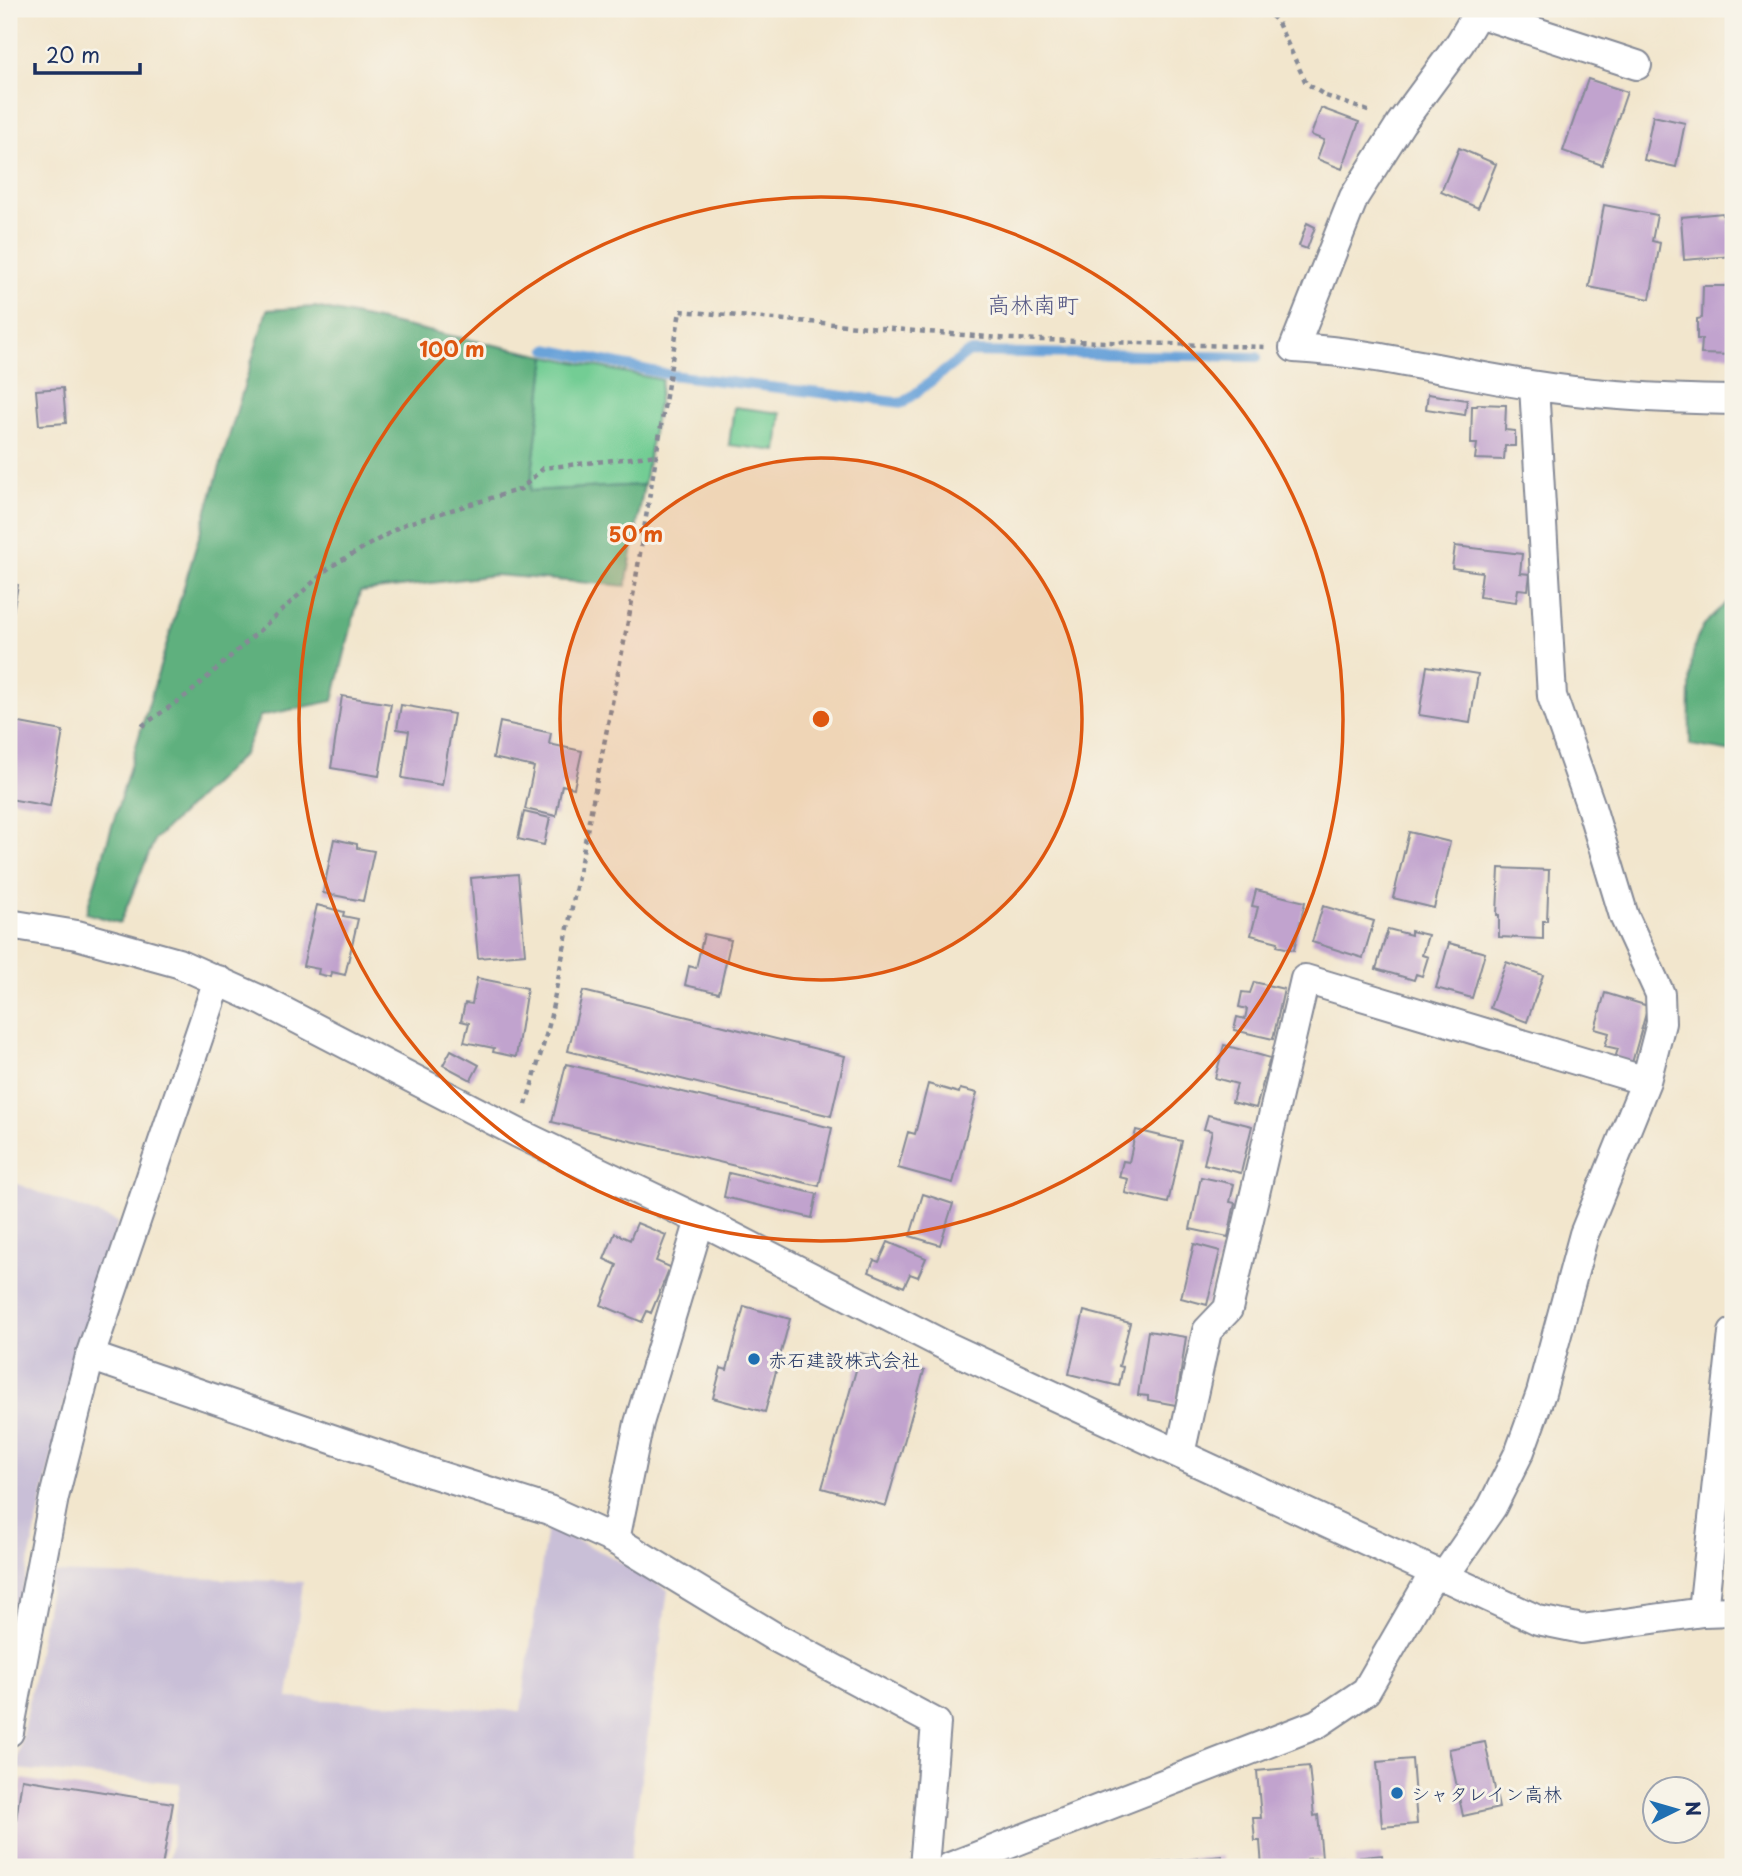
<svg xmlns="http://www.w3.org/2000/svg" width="1742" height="1876" viewBox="0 0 1742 1876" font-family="'Playpen Sans','Klee One',sans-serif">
  <rect width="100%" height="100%" fill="#f7f3e8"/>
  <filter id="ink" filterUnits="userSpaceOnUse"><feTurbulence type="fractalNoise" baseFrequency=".0143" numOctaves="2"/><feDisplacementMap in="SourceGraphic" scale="14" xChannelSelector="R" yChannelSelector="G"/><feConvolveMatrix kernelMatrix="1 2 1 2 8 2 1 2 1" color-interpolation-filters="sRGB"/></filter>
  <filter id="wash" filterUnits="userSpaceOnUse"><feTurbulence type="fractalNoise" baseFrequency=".00686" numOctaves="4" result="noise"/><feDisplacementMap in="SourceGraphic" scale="28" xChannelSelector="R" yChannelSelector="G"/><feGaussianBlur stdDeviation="1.57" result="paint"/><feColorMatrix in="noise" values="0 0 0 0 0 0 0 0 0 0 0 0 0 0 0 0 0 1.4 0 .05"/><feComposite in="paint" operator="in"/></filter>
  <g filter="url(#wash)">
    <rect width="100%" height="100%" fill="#f2e6cd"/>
    <path fill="#c9bfd7" d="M 9,1181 L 118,1222 L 62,1408 L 9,1653 Z
      M 547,1527 L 606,1554 L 668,1590 L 629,1867 L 168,1867 L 180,1783 L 16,1769 L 53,1573 L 303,1582 L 288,1698 L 521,1711 Z"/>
    <path fill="#73cd94" stroke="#477e79" stroke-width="2" d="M 546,356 L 662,380 L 644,485 L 530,491 Z
      M 734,407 L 781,413 L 777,451 L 729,445 Z"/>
    <path fill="#5eb07e" stroke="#3c706e" stroke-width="2" d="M 315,307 L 546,356 L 530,491 L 644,485 L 626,586 L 495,575 L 360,592 L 333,701 L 260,716 L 244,754 L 155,839 L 120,923 L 86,913 L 267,310 Z
      M 1733,598 L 1733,752 L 1690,745 C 1690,719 1687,656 1699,634 C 1707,619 1719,609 1733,598 Z"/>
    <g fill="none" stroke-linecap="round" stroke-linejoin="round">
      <path stroke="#6aa3d9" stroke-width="10" d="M 547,349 L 671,375 L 903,403 L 969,352 L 1257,357"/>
    </g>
    <g id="blocks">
      <path fill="#c1a3ce" d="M 1588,79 L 1627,92 L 1602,165 L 1563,151 Z
        M 1321,108 L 1359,122 L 1342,169 L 1317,159 L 1324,140 L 1311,135 Z
        M 1653,116 L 1685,123 L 1676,167 L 1644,160 Z
        M 1459,148 L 1496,164 L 1478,208 L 1441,192 Z
        M 1604,205 L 1657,215 L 1652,241 L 1660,243 L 1650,299 L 1589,287 Z
        M 1723,213 L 1723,220 L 1733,219 L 1733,256 L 1684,260 L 1681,217 Z
        M 1307,223 L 1315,227 L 1307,249 L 1299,246 Z
        M 1703,286 L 1733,286 L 1733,355 L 1701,354 L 1702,339 L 1697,339 L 1697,319 L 1702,318 Z
        M 63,388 L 66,423 L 39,425 L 36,390 Z
        M 1428,394 L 1467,400 L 1465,415 L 1426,409 Z
        M 1478,404 L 1506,405 L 1505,430 L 1515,431 L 1515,446 L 1505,446 L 1504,460 L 1475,459 L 1477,444 L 1471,444 L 1472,406 L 1477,406 Z
        M 1455,546 L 1522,554 L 1520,573 L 1530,574 L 1528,590 L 1518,589 L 1516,602 L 1479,597 L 1482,572 L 1452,568 Z
        M 9,583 L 18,585 L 10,629 L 9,629 Z
        M 1427,666 L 1478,674 L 1470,723 L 1419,715 Z
        M 342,696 L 391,704 L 379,776 L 331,768 Z
        M 401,705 L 454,714 L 442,785 L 402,778 L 409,731 L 397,729 Z
        M 9,721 L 63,731 L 50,806 L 9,799 Z
        M 500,722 L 551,733 L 549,744 L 582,751 L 574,788 L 562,785 L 556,816 L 525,809 L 534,767 L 493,758 Z
        M 524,812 L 550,818 L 544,845 L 518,839 Z
        M 1409,832 L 1450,842 L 1434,908 L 1393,898 Z
        M 334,839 L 357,844 L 357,848 L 374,851 L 363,901 L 323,893 Z
        M 1499,868 L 1549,870 L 1547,921 L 1543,921 L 1543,939 L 1499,937 L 1499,915 L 1497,915 Z
        M 518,874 L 525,954 L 478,958 L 471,878 Z
        M 1256,890 L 1305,902 L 1294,950 L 1277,946 L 1278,942 L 1251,935 L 1258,907 L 1252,906 Z
        M 317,905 L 344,912 L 343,916 L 358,919 L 345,975 L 332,972 L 331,977 L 318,974 L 319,969 L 303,966 Z
        M 1323,906 L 1374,921 L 1363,958 L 1312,942 Z
        M 1388,929 L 1411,935 L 1411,931 L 1428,935 L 1422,955 L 1428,957 L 1422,976 L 1416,974 L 1414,980 L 1376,969 Z
        M 704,934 L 731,940 L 719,993 L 685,985 L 689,966 L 696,968 Z
        M 1449,943 L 1485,953 L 1472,998 L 1436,988 Z
        M 1506,962 L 1543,975 L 1527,1022 L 1490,1008 Z
        M 477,978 L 527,988 L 516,1057 L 493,1052 L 494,1048 L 464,1042 L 469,1023 L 461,1021 L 465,1003 L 472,1004 Z
        M 1254,982 L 1284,989 L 1273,1039 L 1234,1030 L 1237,1017 L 1245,1019 L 1247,1009 L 1239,1007 L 1242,992 L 1250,993 Z
        M 583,991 L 845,1056 L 831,1116 L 568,1051 Z
        M 1605,993 L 1648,1006 L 1632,1063 L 1615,1058 L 1618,1049 L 1605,1046 L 1609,1033 L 1595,1029 Z
        M 1224,1045 L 1270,1058 L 1256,1108 L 1232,1102 L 1237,1084 L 1215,1078 Z
        M 451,1050 L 479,1065 L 471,1080 L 443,1065 Z
        M 566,1064 L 832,1128 L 819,1186 L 552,1122 Z
        M 928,1084 L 959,1093 L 960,1089 L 977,1093 L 953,1183 L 898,1168 L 908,1132 L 915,1134 Z
        M 1208,1115 L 1252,1126 L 1241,1173 L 1204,1164 L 1212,1131 L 1204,1129 Z
        M 1136,1130 L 1182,1141 L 1168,1203 L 1125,1193 L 1128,1179 L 1119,1177 L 1123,1161 L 1129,1162 Z
        M 729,1173 L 817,1194 L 812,1218 L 724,1197 Z
        M 1201,1177 L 1234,1184 L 1230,1202 L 1235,1203 L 1228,1237 L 1190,1229 Z
        M 923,1194 L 953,1204 L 940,1245 L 910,1236 Z
        M 637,1223 L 666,1235 L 656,1261 L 670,1267 L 651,1313 L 647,1311 L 642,1322 L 601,1305 L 617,1265 L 604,1259 L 615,1233 L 630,1240 Z
        M 888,1242 L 926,1258 L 918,1277 L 910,1274 L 904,1287 L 869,1272 L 874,1260 L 879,1262 Z
        M 1194,1244 L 1220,1251 L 1207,1305 L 1181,1298 Z
        M 744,1306 L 790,1319 L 765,1412 L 713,1398 L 721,1368 L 727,1370 Z
        M 1084,1311 L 1130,1323 L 1119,1366 L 1123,1367 L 1119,1386 L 1069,1374 Z
        M 1148,1331 L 1186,1337 L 1176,1405 L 1148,1400 L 1148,1396 L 1138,1395 Z
        M 861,1353 L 924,1371 L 886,1506 L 822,1488 Z
        M 1485,1742 L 1499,1808 L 1463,1816 L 1449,1749 Z
        M 1412,1759 L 1417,1824 L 1382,1827 L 1377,1762 Z
        M 1309,1766 L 1314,1816 L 1318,1815 L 1322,1858 L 1307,1859 L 1308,1867 L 1262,1867 L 1260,1841 L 1255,1841 L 1253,1818 L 1261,1818 L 1257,1771 Z
        M 22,1779 L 173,1803 L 162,1867 L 9,1867 Z
        M 1382,1855 L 1383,1867 L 1355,1867 L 1355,1858 Z
        M 1222,1856 L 1223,1867 L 1131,1867 L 1131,1865 Z
        M 1345,1864 L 1346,1867 L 1327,1867 L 1327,1865 Z"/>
    </g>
  </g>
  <g filter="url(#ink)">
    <use href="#blocks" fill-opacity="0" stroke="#868a96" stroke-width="2"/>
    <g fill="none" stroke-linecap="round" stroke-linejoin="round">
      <g stroke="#868a96" stroke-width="32">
        <path id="minor" d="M 1480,9 L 1460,43 L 1401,123 L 1354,197 L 1294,348 C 1374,352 1452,373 1531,385 C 1598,396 1666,399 1733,400
          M 1478,13 L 1637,65
          M 9,924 L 77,935 L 178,963 L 265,1002 L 518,1133 L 700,1220 L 944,1345 L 1538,1620 L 1582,1629 L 1703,1612 L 1733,1611
          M 90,1356 L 434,1474 L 549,1510 L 615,1540 L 773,1636 L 936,1723 L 924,1867
          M 1180,1454 L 1207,1331 L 1228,1309 L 1305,979 L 1646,1081
          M 615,1540 L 639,1423 L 700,1220
          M 1443,1578 L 1492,1507 L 1520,1451 L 1541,1393 L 1584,1234 L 1646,1081 L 1661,1023 L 1660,994 L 1624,916 L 1591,807 L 1552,696 L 1534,386
          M 1703,1612 L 1733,1333
          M 9,1732 L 54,1497 L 90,1356 L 218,980
          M 950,1867 L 1317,1724 L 1366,1691 L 1434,1573"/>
      </g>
      <path stroke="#868a96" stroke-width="4.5" stroke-dasharray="5 5" stroke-linecap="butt" d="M 1264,9 L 1277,21 L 1306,83 L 1326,96 L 1371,112
        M 142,726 L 191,692 L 330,567 L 405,524 L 521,489 L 543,468 L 658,455
        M 526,1105 L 549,1025 L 633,596 L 680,311 L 1011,339 L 1265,347"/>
      <use href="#minor" stroke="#fff" stroke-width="28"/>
    </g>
  </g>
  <circle cx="821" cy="719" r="261" fill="#de5710" fill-opacity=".12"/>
  <g fill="none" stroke="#de5710" stroke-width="3.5">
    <circle cx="821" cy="719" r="261"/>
    <circle cx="821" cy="719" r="522"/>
  </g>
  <g fill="#1f6fb2" stroke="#f7f3e8" stroke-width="2.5">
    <circle cx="754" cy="1359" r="7"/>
    <circle cx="1397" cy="1793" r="7"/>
  </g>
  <g text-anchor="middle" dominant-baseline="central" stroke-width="6" stroke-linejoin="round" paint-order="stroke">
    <g font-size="19" fill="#1b2f5e" stroke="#f7f3e8" text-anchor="start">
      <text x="768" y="1359">赤石建設株式会社</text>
      <text x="1411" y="1793">シャタレイン高林</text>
    </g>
    <g font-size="23" fill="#555885" stroke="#f7f3e8">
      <text x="1033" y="303">高林南町</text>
    </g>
  </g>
  <circle cx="821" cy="719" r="10" fill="#de5710" stroke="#f7f3e8" stroke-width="3.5"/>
  <g font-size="21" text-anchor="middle" font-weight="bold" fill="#de5710" stroke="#f7f3e8" stroke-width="6" stroke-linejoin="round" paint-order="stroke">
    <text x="452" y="357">100 m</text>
    <text x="636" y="542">50 m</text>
  </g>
  <rect width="1742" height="1876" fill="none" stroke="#f7f3e8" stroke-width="35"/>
  <g transform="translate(1676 1810) rotate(85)"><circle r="33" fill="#f7f3e8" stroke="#9fa5b1" stroke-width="2"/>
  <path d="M0-5L12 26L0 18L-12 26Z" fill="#1f6fb2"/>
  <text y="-10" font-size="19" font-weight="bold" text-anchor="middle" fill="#1b2f5e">N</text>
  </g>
  <path d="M35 63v10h105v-10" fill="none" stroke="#1b2f5e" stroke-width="3.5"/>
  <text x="46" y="63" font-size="21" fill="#1b2f5e" stroke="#f7f3e8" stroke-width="5" paint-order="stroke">20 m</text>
</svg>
